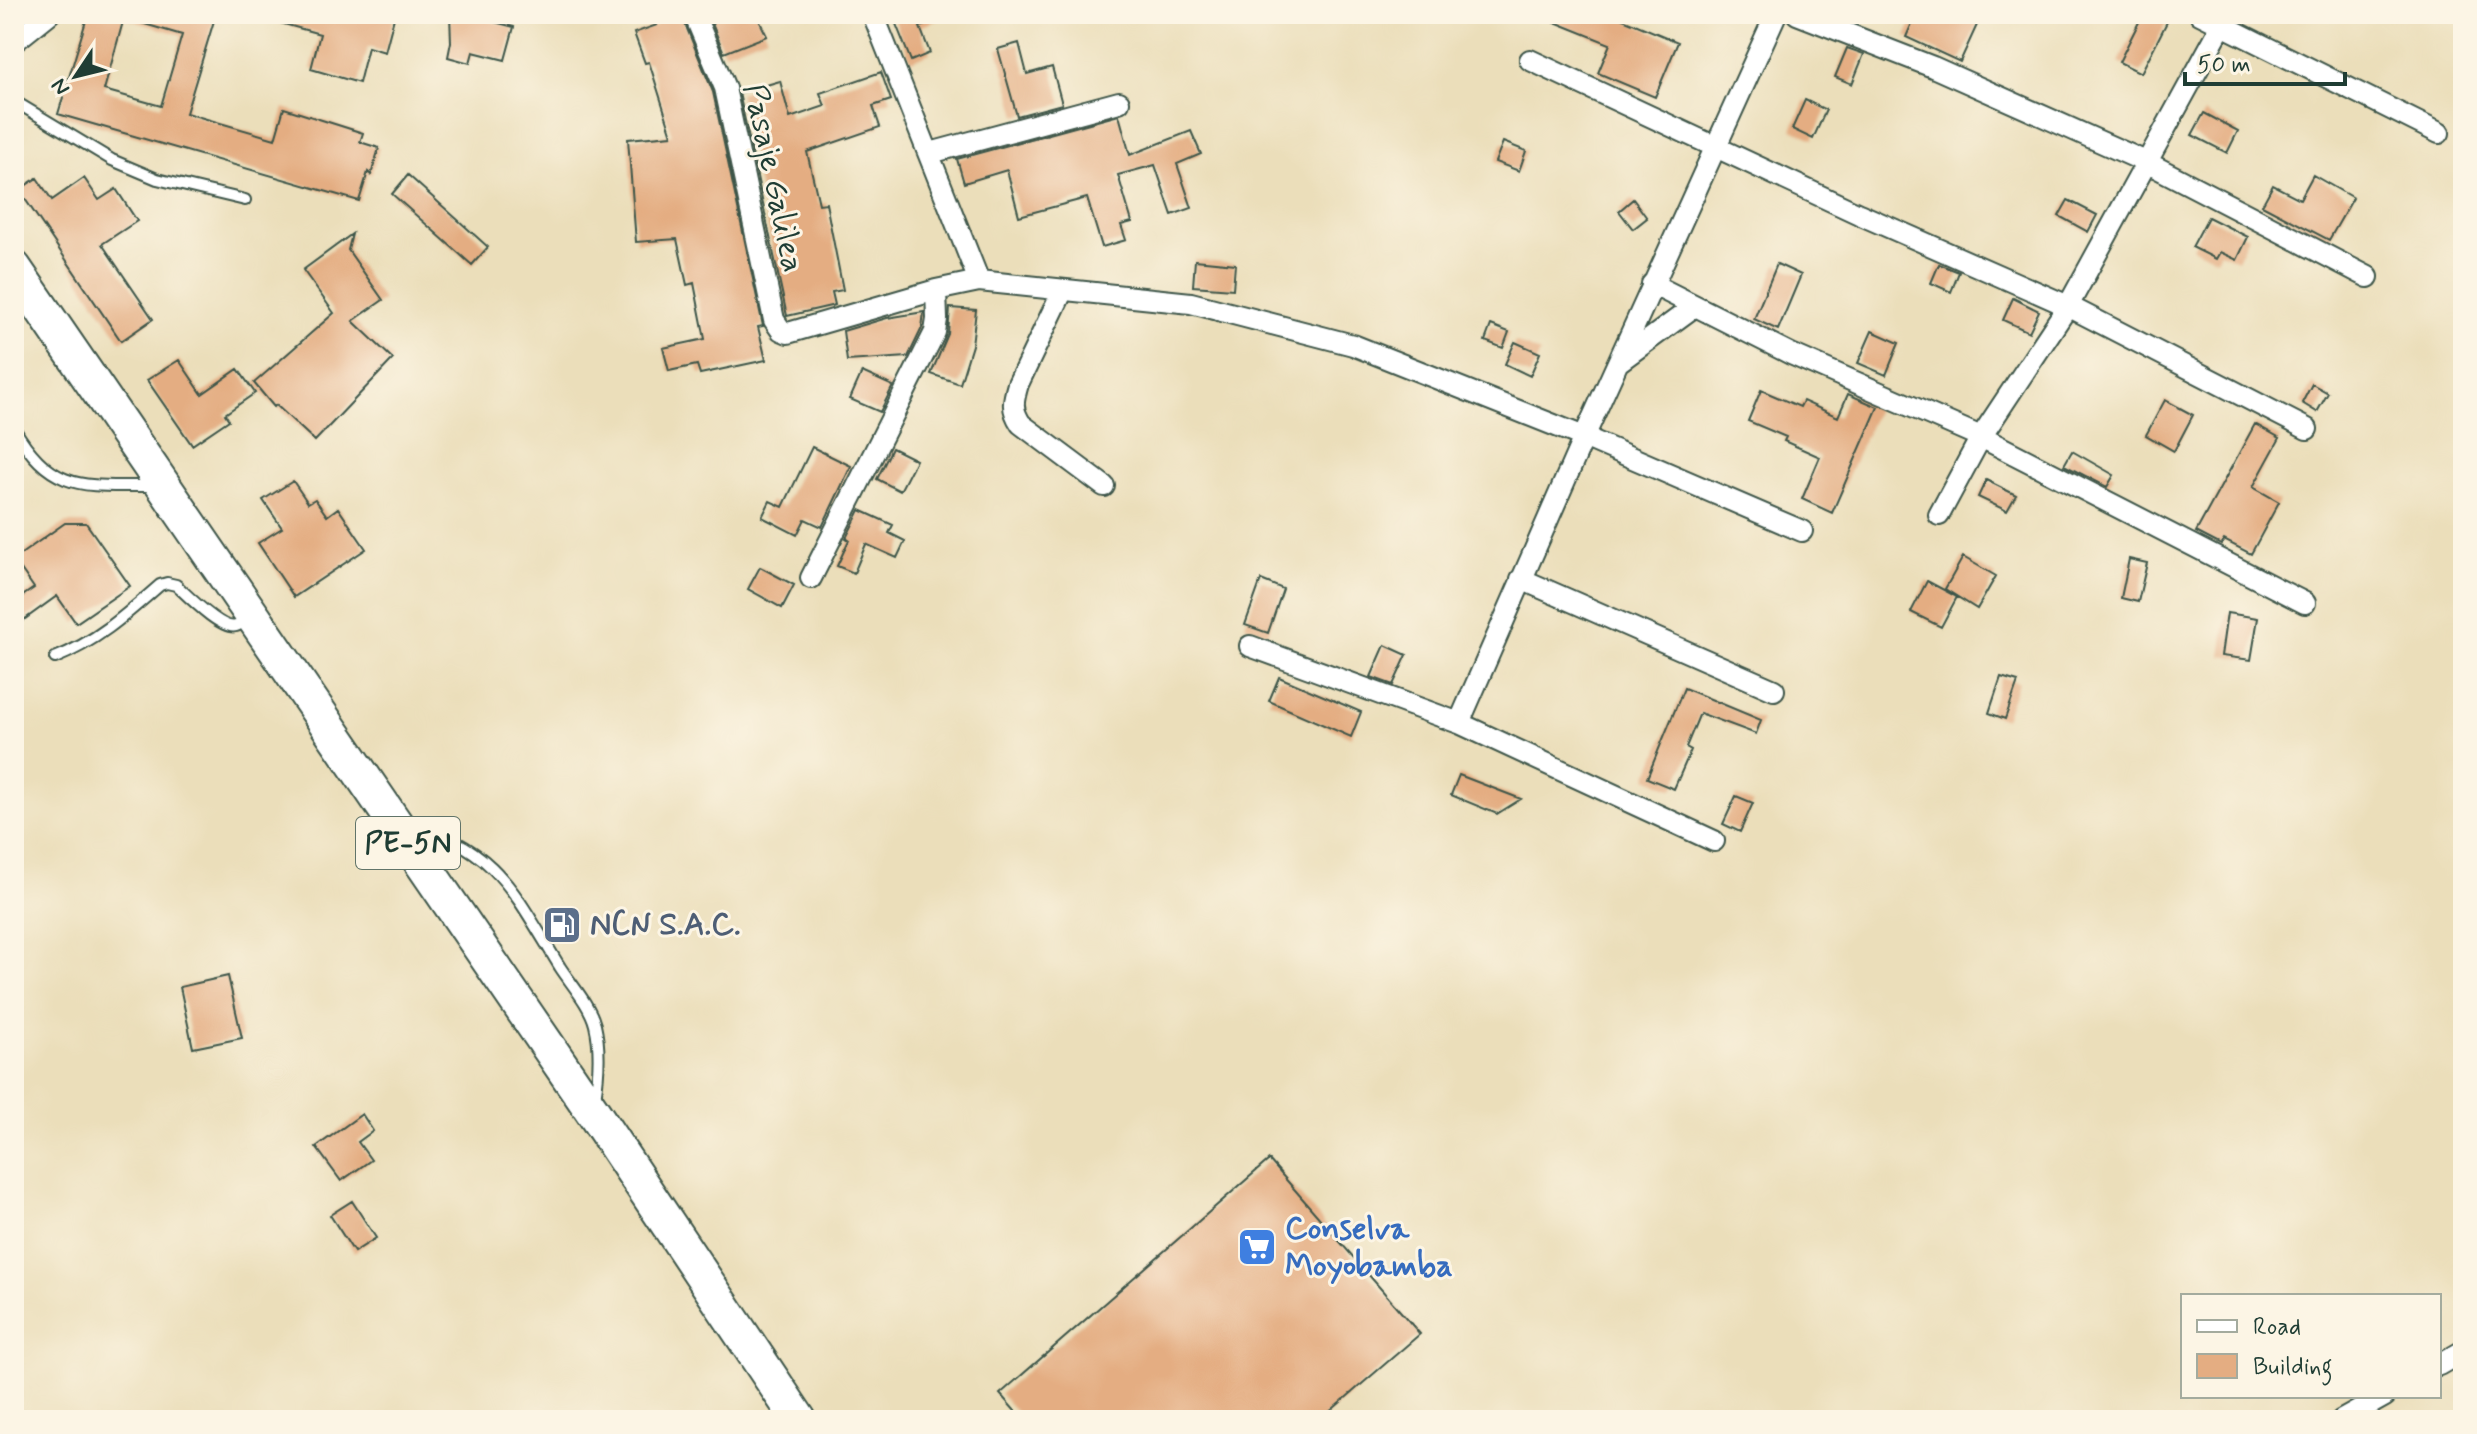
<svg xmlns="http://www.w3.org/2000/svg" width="2477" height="1434" viewBox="0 0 2477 1434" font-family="Mynerve,sans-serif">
  <rect width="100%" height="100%" fill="#fcf5e5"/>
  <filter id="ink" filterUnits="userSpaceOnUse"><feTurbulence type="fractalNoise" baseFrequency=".0125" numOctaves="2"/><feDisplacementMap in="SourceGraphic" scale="16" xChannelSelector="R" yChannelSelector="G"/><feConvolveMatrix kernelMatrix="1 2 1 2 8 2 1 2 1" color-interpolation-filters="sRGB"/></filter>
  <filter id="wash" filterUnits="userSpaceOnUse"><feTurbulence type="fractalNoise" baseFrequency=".006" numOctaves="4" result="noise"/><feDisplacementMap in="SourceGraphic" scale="32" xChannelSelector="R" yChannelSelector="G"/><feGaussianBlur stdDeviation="1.8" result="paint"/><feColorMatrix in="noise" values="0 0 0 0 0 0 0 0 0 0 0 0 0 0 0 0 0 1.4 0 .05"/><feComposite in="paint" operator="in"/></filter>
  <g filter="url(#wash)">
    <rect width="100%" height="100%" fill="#ebdeba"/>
    <g id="blocks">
      <path fill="#e4ad82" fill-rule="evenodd" d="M 88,14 L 216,14 L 186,113 L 275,139 L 284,108 L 363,133 L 360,142 L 379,148 L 371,175 L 368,172 L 359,201 L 58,114 ZM 124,18 L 182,35 L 161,106 L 104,90 Z
        M 267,14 L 395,14 L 385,52 L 368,47 L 359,83 L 311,69 L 320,34 L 266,19 Z
        M 450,14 L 489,14 L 487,20 L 514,27 L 505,60 L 473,52 L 470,63 L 448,57 L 451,42 Z
        M 651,14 L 681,14 L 713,92 L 763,326 L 758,327 L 766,360 L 700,374 L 697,365 L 669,371 L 663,348 L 705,339 L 694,283 L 687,285 L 677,239 L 636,242 L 628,139 L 672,135 L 649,62 L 645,63 L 634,33 L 657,25 Z
        M 708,14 L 756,14 L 767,36 L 724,53 Z
        M 892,14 L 950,14 L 950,15 L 920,27 L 930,53 L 911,61 Z
        M 1535,14 L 1611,14 L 1678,42 L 1655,97 L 1598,73 L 1610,44 Z
        M 1916,14 L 1932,14 L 1945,20 L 1948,14 L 1982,14 L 1960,62 L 1906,37 Z
        M 2143,14 L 2156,14 L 2168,20 L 2141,73 L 2119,62 Z
        M 1019,43 L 1027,74 L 1052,67 L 1062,104 L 1017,116 L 998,49 Z
        M 1847,48 L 1864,54 L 1852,84 L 1835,77 Z
        M 881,72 L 891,100 L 873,106 L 880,127 L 807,152 L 819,204 L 826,203 L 843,290 L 832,292 L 835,305 L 787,316 L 739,93 L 780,81 L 790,118 L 825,106 L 820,93 Z
        M 1805,100 L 1826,110 L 1813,139 L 1792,129 Z
        M 2204,113 L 2238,131 L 2227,153 L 2192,135 Z
        M 1119,115 L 1130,155 L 1191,131 L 1201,154 L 1177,164 L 1192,208 L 1172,215 L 1155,165 L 1118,175 L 1132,222 L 1121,225 L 1126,240 L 1102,247 L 1087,198 L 1019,216 L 1007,170 L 964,183 L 957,159 Z
        M 1503,142 L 1526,151 L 1519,171 L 1495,162 Z
        M 408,175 L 488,247 L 472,265 L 392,194 Z
        M 2313,175 L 2353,198 L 2329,240 L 2262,205 L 2273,185 L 2300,199 Z
        M 37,178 L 52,200 L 84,178 L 99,200 L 116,189 L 137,221 L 102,244 L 153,319 L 121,341 L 19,190 Z
        M 1633,199 L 1647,218 L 1633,229 L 1619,211 Z
        M 2068,200 L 2097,215 L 2088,232 L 2059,216 Z
        M 2208,217 L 2248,237 L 2237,260 L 2220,252 L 2216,259 L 2192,247 Z
        M 352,234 L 348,250 L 383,300 L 353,321 L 393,359 L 315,441 L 276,405 L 274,407 L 254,383 L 334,313 L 303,270 Z
        M 1195,260 L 1235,264 L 1233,289 L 1193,286 Z
        M 1777,264 L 1801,275 L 1778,330 L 1754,319 Z
        M 1939,264 L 1959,272 L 1951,292 L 1931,283 Z
        M 2013,298 L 2039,311 L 2029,332 L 2003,320 Z
        M 950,308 L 976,310 L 972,345 L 960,384 L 931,374 L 948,334 Z
        M 924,312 L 922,328 L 908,357 L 847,361 L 843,331 L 887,318 Z
        M 1491,325 L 1509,332 L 1503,348 L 1485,341 Z
        M 1872,331 L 1899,343 L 1886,375 L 1858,363 Z
        M 1515,342 L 1540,353 L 1530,376 L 1505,364 Z
        M 179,360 L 202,394 L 238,369 L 255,393 L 225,414 L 229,420 L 192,445 L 147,380 Z
        M 862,372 L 893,386 L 880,412 L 850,399 Z
        M 2312,384 L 2328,393 L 2317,412 L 2302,403 Z
        M 1761,390 L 1800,407 L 1803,401 L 1838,417 L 1848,394 L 1878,407 L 1832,513 L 1802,499 L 1820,457 L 1784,441 L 1786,437 L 1748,421 Z
        M 2165,400 L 2193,415 L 2174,451 L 2146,435 Z
        M 2255,424 L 2280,438 L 2253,487 L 2279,502 L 2251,554 L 2224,540 L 2221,545 L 2196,532 Z
        M 812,447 L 851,466 L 822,527 L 805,519 L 797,535 L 762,517 L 770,501 L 783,507 Z
        M 892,448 L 916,460 L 900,491 L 877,479 Z
        M 2072,451 L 2114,475 L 2107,487 L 2064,465 Z
        M 1986,480 L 2016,495 L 2007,511 L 1978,497 Z
        M 293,481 L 308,503 L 315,499 L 327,516 L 338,508 L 366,549 L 294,597 L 258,543 L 282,528 L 263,500 Z
        M 860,510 L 893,525 L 889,533 L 905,541 L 897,558 L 866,544 L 854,573 L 837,566 L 849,540 L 846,538 Z
        M 65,523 L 86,523 L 130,586 L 76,623 L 57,596 L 14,627 L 14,602 L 34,588 L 14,559 Z
        M 1963,557 L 1996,576 L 1977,609 L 1945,589 Z
        M 2129,559 L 2147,563 L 2138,602 L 2121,598 Z
        M 760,567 L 794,585 L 782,608 L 748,589 Z
        M 1261,580 L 1283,589 L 1268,633 L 1245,625 Z
        M 1927,581 L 1957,597 L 1941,627 L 1911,612 Z
        M 2227,613 L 2258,618 L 2251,660 L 2221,656 Z
        M 1385,645 L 1407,655 L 1393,685 L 1371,677 Z
        M 1279,677 L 1361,712 L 1351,737 L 1269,701 Z
        M 2001,677 L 2018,682 L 2005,719 L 1989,713 Z
        M 1684,688 L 1761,720 L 1756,734 L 1700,713 L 1686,747 L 1691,750 L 1674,789 L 1647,778 Z
        M 1459,775 L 1521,799 L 1497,814 L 1451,795 Z
        M 1736,796 L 1753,803 L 1740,832 L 1723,824 Z
        M 228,976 L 242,1038 L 193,1048 L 180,987 Z
        M 362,1114 L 373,1131 L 358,1142 L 371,1160 L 341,1181 L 316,1147 Z
        M 1269,1160 L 1420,1334 L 1320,1420 L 1023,1420 L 1000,1394 Z
        M 352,1201 L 376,1238 L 354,1252 L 330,1215 Z"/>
    </g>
  </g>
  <g filter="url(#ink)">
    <use href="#blocks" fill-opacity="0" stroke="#3e5548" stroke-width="2"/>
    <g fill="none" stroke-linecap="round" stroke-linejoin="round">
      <g stroke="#3e5548" stroke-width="14">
        <path id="service" d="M 14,101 L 112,160 L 157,179 L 245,200
          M 14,428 C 53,495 86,485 155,486
          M 55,658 C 96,642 127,614 160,585 L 167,583 L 176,585 C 187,595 222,631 236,626 C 238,626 246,620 247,619
          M 404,822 C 496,846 514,892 560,967 C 571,984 590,1005 595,1025 C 601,1050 599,1074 595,1098"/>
      </g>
      <g stroke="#3e5548" stroke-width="24">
        <path id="minor" d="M 694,14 L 725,88 L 774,320 L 781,330 L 788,333 L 936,290 L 979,281 L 1191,303 L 1353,345 L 1584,437 L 1776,14
          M 873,14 L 979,281
          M 1797,14 L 1933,67 L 2148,163 L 2368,277
          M 2200,14 L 2439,133
          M 14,42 L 49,14
          M 1530,60 L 1859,214 L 2068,306 L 2307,429
          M 930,153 L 1119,102
          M 1652,284 L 1791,354 L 1981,437 L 2305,603
          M 1063,290 L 1018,384 C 1013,401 1011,409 1021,424 L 1104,486
          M 1620,361 L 1695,306
          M 1939,515 L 1981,437 L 2068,306 L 2228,14
          M 811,578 L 935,332 L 937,319 L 936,290
          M 1521,579 L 1774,690
          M 1250,646 L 1459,723 L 1714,841
          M 1459,723 L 1584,437 L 1802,531
          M 2439,1365 L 2463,1351
          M 2342,1420 L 2385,1396"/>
      </g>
      <g stroke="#3e5548" stroke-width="38">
        <path id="trunk" d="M 14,268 L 593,1112 L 799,1420"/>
      </g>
      <use href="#service" stroke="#fff" stroke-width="10"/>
      <use href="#minor" stroke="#fff" stroke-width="20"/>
      <use href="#trunk" stroke="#fff" stroke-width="34"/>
    </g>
  </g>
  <defs>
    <g id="fuel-square" transform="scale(2)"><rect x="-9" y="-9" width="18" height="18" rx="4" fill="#5c6f8a" stroke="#fcf5e5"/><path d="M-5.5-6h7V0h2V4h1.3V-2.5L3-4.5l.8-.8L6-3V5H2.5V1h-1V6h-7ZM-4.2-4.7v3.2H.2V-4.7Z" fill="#fff"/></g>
    <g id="supermarket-square" transform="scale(2)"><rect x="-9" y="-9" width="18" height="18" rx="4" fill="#3f7fe0" stroke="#fcf5e5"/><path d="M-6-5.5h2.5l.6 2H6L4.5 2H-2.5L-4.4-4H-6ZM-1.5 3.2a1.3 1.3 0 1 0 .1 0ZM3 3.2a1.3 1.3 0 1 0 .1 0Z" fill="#fff"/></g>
  </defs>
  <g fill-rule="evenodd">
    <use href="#fuel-square" x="562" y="925"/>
    <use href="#supermarket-square" x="1257" y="1247"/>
  </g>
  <g text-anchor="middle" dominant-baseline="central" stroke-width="6" stroke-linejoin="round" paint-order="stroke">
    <rect fill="#fcf5e5" stroke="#617469" stroke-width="2" x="356" y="817" width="104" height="52" rx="6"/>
    <g font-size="30" font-weight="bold" fill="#1f3d34">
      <text x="408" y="843">PE-5N</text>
    </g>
    <g font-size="32" fill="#1f3d34" stroke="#fcf5e5">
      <text transform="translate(773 178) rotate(78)">Pasaje Galilea</text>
    </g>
    <g font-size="32" font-weight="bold" fill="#4e5e75" stroke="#fcf5e5" text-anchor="start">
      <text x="590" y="925">NCN S.A.C.</text>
    </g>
    <g font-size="32" font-weight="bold" fill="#366cbe" stroke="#fcf5e5" text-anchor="start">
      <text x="1285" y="1229">Conselva<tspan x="1285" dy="37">Moyobamba</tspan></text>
    </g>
  </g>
  <rect width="2477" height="1434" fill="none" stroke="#fcf5e5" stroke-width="48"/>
  <rect x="2181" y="1294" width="260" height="104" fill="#fcf5e5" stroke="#a4ab9e" stroke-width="2"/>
  <rect x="2197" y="1320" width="40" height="12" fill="#ffffff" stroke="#a4ab9e" stroke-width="2"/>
  <text x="2253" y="1334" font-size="24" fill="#1f3d34">Road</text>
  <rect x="2197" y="1354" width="40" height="24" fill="#e4ad82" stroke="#a4ab9e" stroke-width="2"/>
  <text x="2253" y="1374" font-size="24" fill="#1f3d34">Building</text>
  <g transform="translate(76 76) rotate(235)" stroke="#fcf5e5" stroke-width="6" paint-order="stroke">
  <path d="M0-6L14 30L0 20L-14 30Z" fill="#1f3d34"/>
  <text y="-12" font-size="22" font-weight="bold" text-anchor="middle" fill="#1f3d34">N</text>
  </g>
  <path d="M2185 72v12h160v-12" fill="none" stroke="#1f3d34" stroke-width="4"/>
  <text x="2197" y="72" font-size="24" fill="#1f3d34" stroke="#fcf5e5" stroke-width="6" paint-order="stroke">50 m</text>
</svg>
